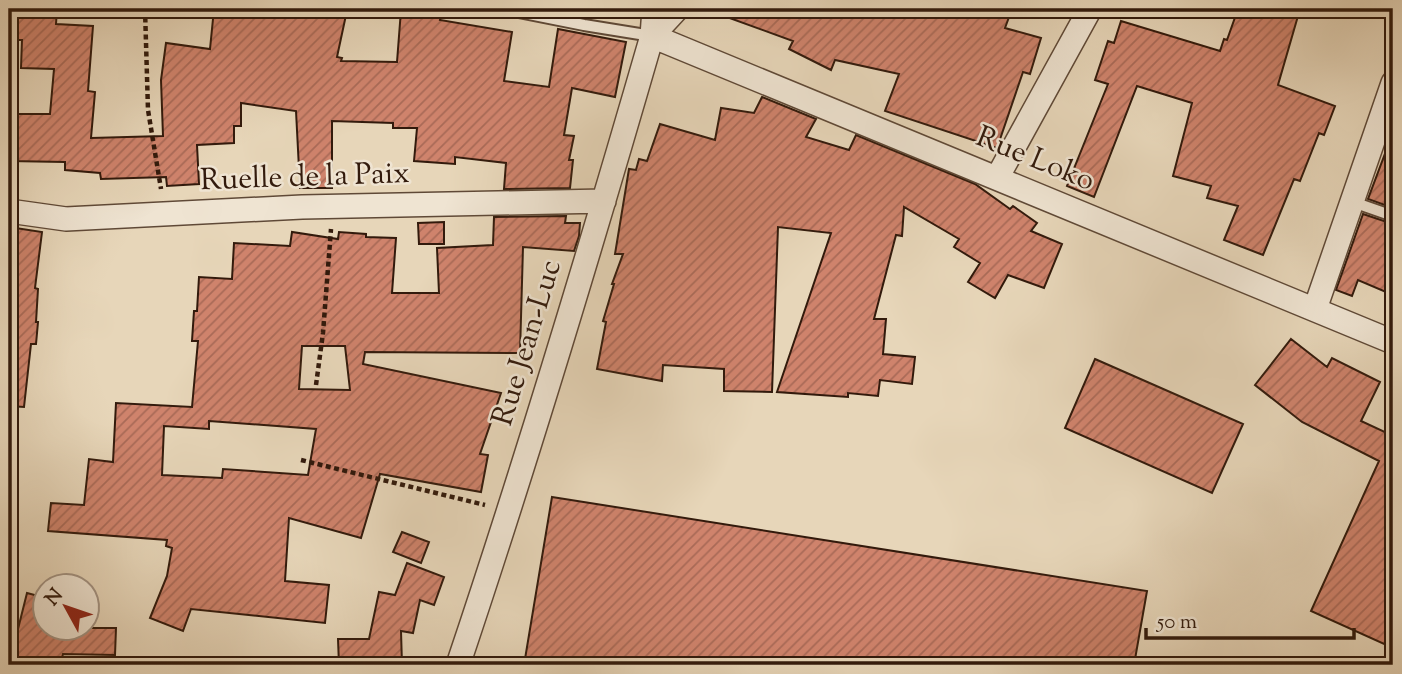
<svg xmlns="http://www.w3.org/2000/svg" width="1402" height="674" viewBox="0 0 1402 674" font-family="'Sorts Mill Goudy',serif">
  <defs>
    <pattern id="building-hatch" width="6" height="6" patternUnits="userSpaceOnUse" patternTransform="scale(1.75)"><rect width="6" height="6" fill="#cf836c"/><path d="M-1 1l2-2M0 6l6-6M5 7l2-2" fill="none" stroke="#a96a57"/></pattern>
  </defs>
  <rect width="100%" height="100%" fill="#e7d6b9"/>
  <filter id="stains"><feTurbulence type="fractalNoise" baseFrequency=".00286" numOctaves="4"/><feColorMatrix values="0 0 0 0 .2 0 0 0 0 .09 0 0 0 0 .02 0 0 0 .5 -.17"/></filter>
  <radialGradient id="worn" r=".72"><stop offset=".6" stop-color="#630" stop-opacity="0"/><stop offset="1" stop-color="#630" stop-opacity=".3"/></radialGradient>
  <path fill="url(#building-hatch)" stroke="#321a0c" stroke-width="2" fill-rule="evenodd" d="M 9,9 L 57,9 L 56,24 L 93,26 L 88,91 L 95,92 L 91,138 L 163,136 L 161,80 L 166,43 L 210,49 L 214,9 L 319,9 L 346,15 L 337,57 L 342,58 L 341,61 L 397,62 L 401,10 L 442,12 L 440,20 L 512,32 L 504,81 L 549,87 L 558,29 L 626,42 L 615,97 L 572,88 L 564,135 L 574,136 L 569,160 L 573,160 L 570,188 L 504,189 L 506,163 L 455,157 L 455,164 L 414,161 L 417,128 L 393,128 L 393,123 L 332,121 L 332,188 L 300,188 L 296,111 L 241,103 L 241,126 L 234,126 L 234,143 L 197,145 L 199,184 L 167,186 L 166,177 L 101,179 L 100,173 L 65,170 L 65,162 L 9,161 L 9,114 L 50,114 L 54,69 L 21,68 L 22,40 L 9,40 Z
    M 713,9 L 1012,9 L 1005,28 L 1041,38 L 1030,74 L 1023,72 L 997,148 L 885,111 L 899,74 L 835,60 L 831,70 L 789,49 L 793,41 L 713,12 Z
    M 1238,9 L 1300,9 L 1278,85 L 1335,106 L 1324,135 L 1319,133 L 1300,181 L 1294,179 L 1263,255 L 1224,240 L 1238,206 L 1207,198 L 1211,186 L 1173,176 L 1192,103 L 1137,86 L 1094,197 L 1067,186 L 1108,84 L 1095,80 L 1108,41 L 1114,43 L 1121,21 L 1220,51 L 1224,39 L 1227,40 Z
    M 762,97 L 816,119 L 806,137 L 849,150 L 856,135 L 975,184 L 1010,209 L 1013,206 L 1037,223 L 1031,231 L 1062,244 L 1044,288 L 1008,275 L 995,298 L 968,282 L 980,263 L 954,247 L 959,239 L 904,207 L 902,236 L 896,235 L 874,319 L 886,319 L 883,354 L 915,357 L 912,384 L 880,380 L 878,396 L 848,393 L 848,397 L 777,392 L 831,233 L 778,227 L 772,392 L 724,391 L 724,369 L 663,365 L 662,381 L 597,369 L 606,322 L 603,321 L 614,284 L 612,284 L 623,254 L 615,254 L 629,169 L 636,170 L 639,159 L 647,161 L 660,124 L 715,140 L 721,108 L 754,113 Z
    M 1392,135 L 1393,135 L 1393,208 L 1368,199 Z
    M 1363,214 L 1393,224 L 1393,295 L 1358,280 L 1352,296 L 1336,290 Z
    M 566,216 L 565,223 L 580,223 L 579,236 L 574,251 L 523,247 L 520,353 L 365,352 L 363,364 L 501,393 L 480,454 L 488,455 L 481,492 L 380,474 L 361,538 L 289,518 L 285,581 L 329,585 L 325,623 L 191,609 L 183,631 L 150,618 L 167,576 L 172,548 L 166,546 L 167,540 L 48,531 L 51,503 L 84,505 L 89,459 L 113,462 L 116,403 L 192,407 L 198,341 L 192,341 L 194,311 L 197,311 L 199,277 L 232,279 L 234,243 L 290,246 L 292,232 L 338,239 L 339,232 L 366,234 L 366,237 L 396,238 L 392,293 L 439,293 L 437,248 L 493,245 L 494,217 ZM 302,346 L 345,346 L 350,390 L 299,389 ZM 209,421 L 316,429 L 308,475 L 223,469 L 222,478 L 162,475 L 164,426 L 209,429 Z
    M 444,222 L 444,244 L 419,244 L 418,223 Z
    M 9,227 L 42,232 L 35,288 L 38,289 L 36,322 L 38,322 L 36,344 L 31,344 L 24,407 L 9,406 Z
    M 1291,339 L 1327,367 L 1332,358 L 1380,382 L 1361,421 L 1391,435 L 1393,430 L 1393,648 L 1311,611 L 1379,461 L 1302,422 L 1255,385 Z
    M 1095,359 L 1243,424 L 1212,493 L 1065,428 Z
    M 552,497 L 1147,591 L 1134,665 L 524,665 Z
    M 402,532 L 429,542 L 421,563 L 393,552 Z
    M 407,563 L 444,577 L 434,605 L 420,600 L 413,633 L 401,631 L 402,665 L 339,665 L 338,639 L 369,639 L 379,592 L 395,595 Z
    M 27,593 L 46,598 L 46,628 L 116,628 L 115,655 L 63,654 L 60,665 L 9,665 Z"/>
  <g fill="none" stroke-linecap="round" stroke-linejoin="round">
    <g stroke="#5f4937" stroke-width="14">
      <path id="service" d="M 504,9 L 584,25 L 652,36
        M 1353,202 L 1393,216"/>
    </g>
    <g stroke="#5f4937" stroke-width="26">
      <path id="minor" d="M 652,36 L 1393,342
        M 652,36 L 677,9
        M 997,178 L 1090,9
        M 9,211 L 66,219 L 302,207 L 604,201
        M 1315,309 L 1393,83
        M 458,665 C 528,457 591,247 652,36 L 654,9"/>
    </g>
    <path stroke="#321a0c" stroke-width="4.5" stroke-dasharray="5 3.5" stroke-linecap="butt" d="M 145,9 L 148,110 L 161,189
      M 316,385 L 323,333 L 331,229
      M 301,460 L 485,505"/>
    <use href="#service" stroke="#efe4d2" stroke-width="10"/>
    <use href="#minor" stroke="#efe4d2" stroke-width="23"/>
  </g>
  <g text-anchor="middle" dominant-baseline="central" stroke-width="5" stroke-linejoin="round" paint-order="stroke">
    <g font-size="30" fill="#321a0c" stroke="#efe4d2">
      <text transform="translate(1035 160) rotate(22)">Rue Loko</text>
      <text transform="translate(305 178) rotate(-2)">Ruelle de la Paix</text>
      <text transform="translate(528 343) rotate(-73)">Rue Jean-Luc</text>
    </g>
  </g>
  <rect width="1402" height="674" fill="none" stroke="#e7d6b9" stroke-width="35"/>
  <rect x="10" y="10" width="1381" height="653" fill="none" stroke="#321a0c" stroke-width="3.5"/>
  <rect x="18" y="18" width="1367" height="639" fill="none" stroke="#321a0c" stroke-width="2"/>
  <g transform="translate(66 607) rotate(310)"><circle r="33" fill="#efe4d2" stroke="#a39383" stroke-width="2"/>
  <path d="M0-5L12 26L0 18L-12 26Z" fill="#8f2418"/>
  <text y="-10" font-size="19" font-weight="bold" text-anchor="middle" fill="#321a0c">N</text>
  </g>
  <path d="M1146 628v10h208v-10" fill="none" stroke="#321a0c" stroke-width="3.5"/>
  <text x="1157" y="628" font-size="21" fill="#321a0c" stroke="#efe4d2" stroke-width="5" paint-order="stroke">50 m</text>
  <rect width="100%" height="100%" filter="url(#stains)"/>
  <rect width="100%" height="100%" fill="url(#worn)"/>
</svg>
